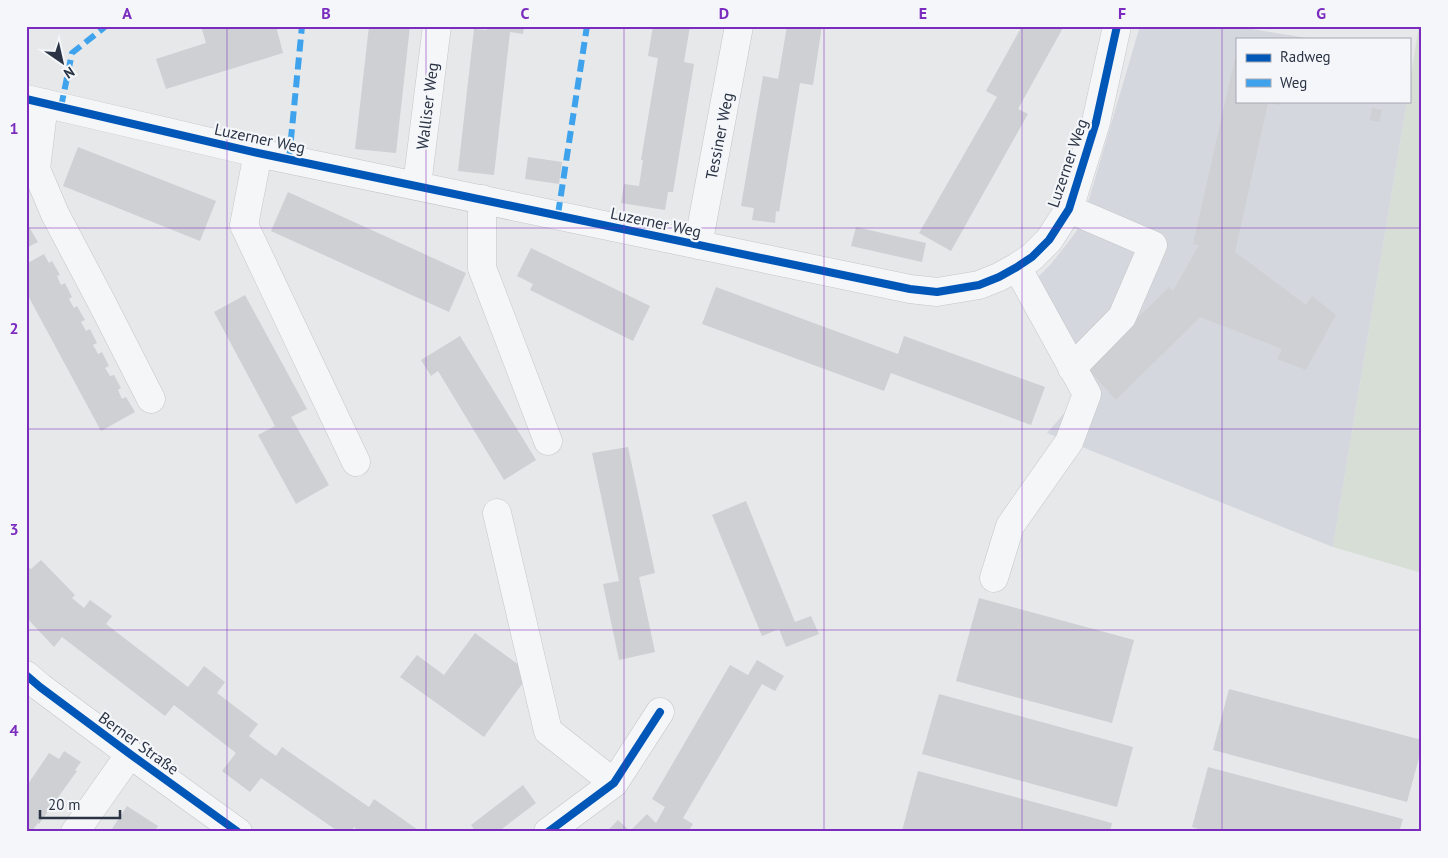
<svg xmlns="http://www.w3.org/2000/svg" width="1448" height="858" viewBox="0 0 1448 858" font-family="'PT Sans',sans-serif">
  <rect width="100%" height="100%" fill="#e6e8ea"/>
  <path fill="#d4d7dd" d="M 1140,26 L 1233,26 L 1313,39 L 1237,39 L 1237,101 L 1407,101 L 1333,547 L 1047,433 L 1080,395 L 1018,289 L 1039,276 L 1051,264 L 1076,232 L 1089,199 Z"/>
  <path fill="#d6ded6" d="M 1419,26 L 1422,26 L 1422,573 L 1333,547 L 1407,101 L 1409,101 L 1409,87 Z"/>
  <path fill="#ced0d3" d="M 201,26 L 276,26 L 283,53 L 166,89 L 156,59 L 206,43 Z
    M 369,26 L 410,26 L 396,153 L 355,149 Z
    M 487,26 L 524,26 L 523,34 L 510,32 L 494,175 L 458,171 L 474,29 L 487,30 Z
    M 653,26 L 690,26 L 684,62 L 694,64 L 673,192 L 668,192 L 665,210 L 621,203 L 624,184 L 639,186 L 643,160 L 641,160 L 658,58 L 648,56 Z
    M 787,26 L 822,26 L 813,85 L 800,83 L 779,212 L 776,211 L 775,223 L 752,220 L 754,208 L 741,206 L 763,76 L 778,79 Z
    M 1022,26 L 1064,26 L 1018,109 L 1028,114 L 951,251 L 919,233 L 997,97 L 986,91 Z
    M 1235,58 L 1237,59 L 1237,101 L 1280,101 L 1279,105 L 1268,103 L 1235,252 L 1306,305 L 1312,296 L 1336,315 L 1306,370 L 1277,359 L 1282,349 L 1200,317 L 1116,400 L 1087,368 L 1169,287 L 1173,291 L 1199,245 L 1193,244 Z
    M 1372,108 L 1382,110 L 1379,122 L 1370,120 Z
    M 78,147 L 216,201 L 200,241 L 63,186 Z
    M 528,157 L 562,162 L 559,184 L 525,179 Z
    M 288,192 L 466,273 L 449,312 L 271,231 Z
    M 26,222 L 38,242 L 26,248 Z
    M 856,227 L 926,243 L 922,262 L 851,246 Z
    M 531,248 L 650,306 L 633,341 L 530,290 L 533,284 L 517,276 Z
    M 44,254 L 49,263 L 52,261 L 60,275 L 57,276 L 61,285 L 65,283 L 72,297 L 69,299 L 74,308 L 77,306 L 85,320 L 81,322 L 86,331 L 90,329 L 97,343 L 93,345 L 98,354 L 102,352 L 109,366 L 105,368 L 110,376 L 114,375 L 121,388 L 118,390 L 122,399 L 126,397 L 135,412 L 101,431 L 26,292 L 26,264 Z
    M 716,287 L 898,354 L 904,336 L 1045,387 L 1031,425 L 891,373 L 884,391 L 702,324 Z
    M 245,295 L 307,409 L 291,417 L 329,485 L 296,504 L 258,435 L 275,426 L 214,312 Z
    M 460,336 L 536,460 L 504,480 L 438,371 L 431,376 L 421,360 Z
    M 628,447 L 655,573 L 639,577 L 655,652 L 619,660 L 603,584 L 619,581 L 592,453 Z
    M 746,501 L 795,622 L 811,616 L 819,634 L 786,647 L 779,629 L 762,636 L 712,515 Z
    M 41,560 L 75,595 L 72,598 L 84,608 L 90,600 L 112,616 L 106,624 L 188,687 L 204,666 L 225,682 L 217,693 L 258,724 L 249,736 L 262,746 L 276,756 L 282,747 L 369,807 L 374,799 L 421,832 L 360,832 L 354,827 L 351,832 L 339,832 L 261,778 L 250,792 L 222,771 L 236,753 L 174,705 L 165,716 L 62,637 L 54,647 L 26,617 L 26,565 L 31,569 Z
    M 979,598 L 1134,640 L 1112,723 L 956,681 Z
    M 475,633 L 530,673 L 484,737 L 400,677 L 417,655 L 444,675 Z
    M 757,660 L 784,676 L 775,691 L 762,684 L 683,818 L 693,824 L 688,832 L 606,832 L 618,820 L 630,831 L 647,814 L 656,823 L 665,807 L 652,799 L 730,665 L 748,675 Z
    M 1229,689 L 1422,740 L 1422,747 L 1407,802 L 1213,750 Z
    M 939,694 L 1133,747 L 1117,807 L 922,754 Z
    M 64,751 L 81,762 L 75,770 L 77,771 L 39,824 L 38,823 L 31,832 L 26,829 L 26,787 L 49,753 L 59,759 Z
    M 1208,767 L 1403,819 L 1399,832 L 1208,832 L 1192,827 Z
    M 918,771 L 1112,823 L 1110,832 L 902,831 Z
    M 523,785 L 536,803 L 498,832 L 476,832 L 471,825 Z
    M 127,806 L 158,826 L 154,832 L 110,832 Z"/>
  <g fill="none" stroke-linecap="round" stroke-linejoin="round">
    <g stroke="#c4c6c8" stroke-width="29">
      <path id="minor" d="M 26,99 L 258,153 L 910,289 L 937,292 L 979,285 L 999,277 L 1017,267 L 1032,257 L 1049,240 L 1069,209 L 1096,122 L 1117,26
        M 44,103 L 36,169 L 55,214 L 101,301 L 151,399
        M 258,153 L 244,225 L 356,462
        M 417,185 L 437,26
        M 482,199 L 482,268 L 548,441
        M 1069,209 L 1153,245 L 1122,317 L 1072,368
        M 698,245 L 739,26
        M 497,513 L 548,731 L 614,783
        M 994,578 L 1010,526 L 1069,442 L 1087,394 L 1017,267
        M 26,675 L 40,687 L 130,754 L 238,832
        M 75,832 L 130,754
        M 548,832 L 614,783 L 660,712"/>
    </g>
    <use href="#minor" stroke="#f5f6f7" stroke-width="28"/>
    <path stroke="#3ea3ec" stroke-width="6" stroke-dasharray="12 6" stroke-linecap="butt" d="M 61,107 L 72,53 L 106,26
      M 289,159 L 302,26
      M 558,214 L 587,26"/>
    <g stroke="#f4f6f9" stroke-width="11">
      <path id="cycleway" d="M 26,99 L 258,153 L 910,289 L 937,292 L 979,285 L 999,277 L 1017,267 L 1032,257 L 1049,240 L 1069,209 L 1096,122 L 1117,26
        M 26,675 L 40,687 L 130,754 L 238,832
        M 548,832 L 614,783 L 660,712"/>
    </g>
    <use href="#cycleway" stroke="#0057b8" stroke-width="8"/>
  </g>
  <path fill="none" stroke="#7b2cbf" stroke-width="1" stroke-opacity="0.55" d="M 227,26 L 227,832M 426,26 L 426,832M 624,26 L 624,832M 824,26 L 824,832M 1022,26 L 1022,832M 1222,26 L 1222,832M 26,228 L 1422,228M 26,429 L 1422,429M 26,630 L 1422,630"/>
  <g text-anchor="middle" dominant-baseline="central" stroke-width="4.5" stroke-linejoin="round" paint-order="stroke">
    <g font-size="16" fill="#2b3445" stroke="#f4f6f9">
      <text transform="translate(427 106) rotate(-83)">Walliser Weg</text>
      <text transform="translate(719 136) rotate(-79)">Tessiner Weg</text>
      <text transform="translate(260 138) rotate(12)">Luzerner Weg</text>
      <text transform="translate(1067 163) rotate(-71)">Luzerner Weg</text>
      <text transform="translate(656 222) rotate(12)">Luzerner Weg</text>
      <text transform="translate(139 743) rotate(36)">Berner Straße</text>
    </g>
  </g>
  <rect width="1448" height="858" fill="none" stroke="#f4f6f9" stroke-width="55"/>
  <rect x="1236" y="38" width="175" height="65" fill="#f4f6f9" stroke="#a4a8b1"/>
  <rect x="1246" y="54" width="25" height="8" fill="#0057b8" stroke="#a4a8b1"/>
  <text x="1280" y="62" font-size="15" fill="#2b3445">Radweg</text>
  <rect x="1246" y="79" width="25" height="8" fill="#3ea3ec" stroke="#a4a8b1"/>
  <text x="1280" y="88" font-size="15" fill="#2b3445">Weg</text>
  <g transform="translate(62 62) rotate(146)" stroke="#f4f6f9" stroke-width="4" paint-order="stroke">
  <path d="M0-4L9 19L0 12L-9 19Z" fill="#2b3445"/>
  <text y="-8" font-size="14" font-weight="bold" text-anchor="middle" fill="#2b3445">N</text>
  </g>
  <path d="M40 810v8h80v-8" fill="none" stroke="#2b3445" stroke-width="2.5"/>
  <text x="48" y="810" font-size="15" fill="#2b3445" stroke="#f4f6f9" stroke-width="4" paint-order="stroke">20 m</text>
  <rect x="28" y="28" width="1392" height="802" fill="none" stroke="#7b2cbf" stroke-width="2"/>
  <g font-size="16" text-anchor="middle" font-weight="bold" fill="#7b2cbf">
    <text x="127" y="19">A</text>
    <text x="326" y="19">B</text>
    <text x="525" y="19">C</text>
    <text x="724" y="19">D</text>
    <text x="923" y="19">E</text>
    <text x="1122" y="19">F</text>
    <text x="1321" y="19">G</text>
    <text x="14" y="134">1</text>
    <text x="14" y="334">2</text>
    <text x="14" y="535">3</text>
    <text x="14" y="736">4</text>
  </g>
</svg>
